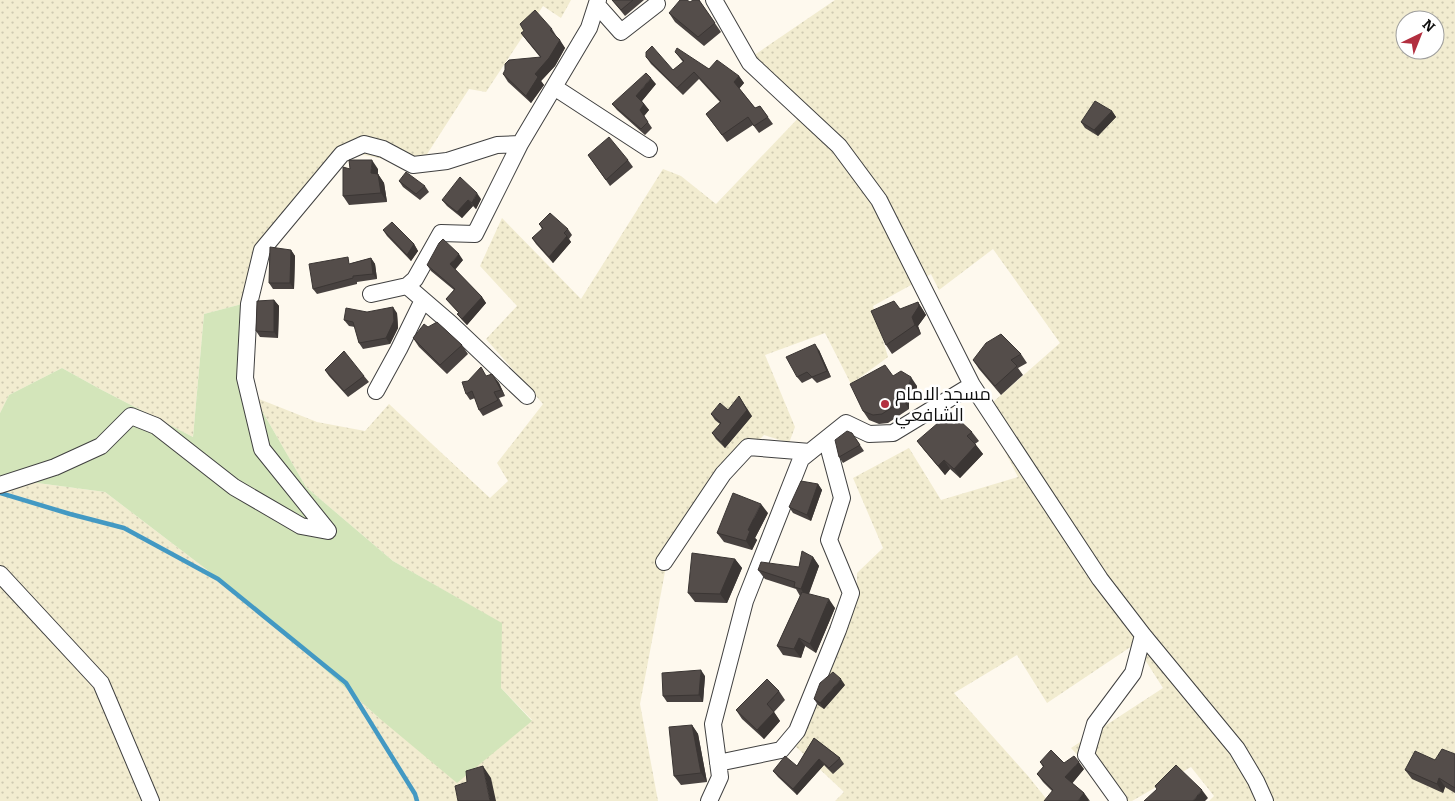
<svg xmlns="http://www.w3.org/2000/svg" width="1455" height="801" viewBox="0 0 1455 801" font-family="Bitter,Cairo,serif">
  <defs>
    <pattern id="farmland-dots" width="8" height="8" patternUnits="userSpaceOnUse" patternTransform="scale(1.25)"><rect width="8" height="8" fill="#f2ecd0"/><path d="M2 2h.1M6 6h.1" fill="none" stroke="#cec9b1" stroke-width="1.8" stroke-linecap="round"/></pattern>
  </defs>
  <rect width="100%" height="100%" fill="#fef9ee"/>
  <path fill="url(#farmland-dots)" fill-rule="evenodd" d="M 0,0 L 571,0 L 561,18 L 543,6 L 486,92 L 469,89 L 422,162 L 384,159 L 349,152 L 255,265 L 242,304 L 204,314 L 193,437 L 100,389 L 62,368 L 9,395 L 0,413 Z
    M 835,0 L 1455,0 L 1455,801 L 1209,801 L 1214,796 L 1191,767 L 1132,801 L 1120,801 L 1071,748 L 1163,688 L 1135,644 L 1047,703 L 1017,655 L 954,693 L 1028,776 L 1048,801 L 835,801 L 844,792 L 793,744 L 857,603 L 857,573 L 883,548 L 853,478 L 909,448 L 941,500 L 1018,477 L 984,410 L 1060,343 L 993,249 L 939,290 L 931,274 L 873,306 L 888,357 L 851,384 L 825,333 L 765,355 L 795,427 L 789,443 L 764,435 L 700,501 L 668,556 L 640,704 L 658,801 L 0,801 L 0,478 L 105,492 L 253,605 L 379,718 L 532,720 L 501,688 L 501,623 L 393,561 L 306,487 L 254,397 L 317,422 L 365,431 L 389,404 L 490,498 L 508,481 L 497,463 L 543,404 L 486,339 L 517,306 L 480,266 L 502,218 L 581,299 L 663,169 L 681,176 L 716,204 L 804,112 L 753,56 ZM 1405,20 L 1435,20 L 1435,50 L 1405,50 Z"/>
  <path fill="#d3e5ba" d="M 242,304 L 254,397 L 306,487 L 393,561 L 502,623 L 501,688 L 532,721 L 457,783 L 379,718 L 253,605 L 105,492 L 0,478 L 0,413 L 9,395 L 62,368 L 100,389 L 193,437 L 204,314 Z"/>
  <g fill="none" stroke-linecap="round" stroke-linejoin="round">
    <path stroke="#4399c3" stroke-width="4.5" d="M 0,493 L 70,514 L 124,528 L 218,579 L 346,683 L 415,794 L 417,801"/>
    <g stroke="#404040" stroke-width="18">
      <path id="minor" d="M 714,0 L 750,63 L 839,146 L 879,200 L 972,385 L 1100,579 L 1143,635 L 1237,749 L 1256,781 L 1265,801
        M 597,5 L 621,32 L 657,4
        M 554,87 L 649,149
        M 407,286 L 450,323 L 527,396
        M 371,294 L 407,286 L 415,279 L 441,233 L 475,234 L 520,144
        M 376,391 L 399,349 L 423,300
        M 0,485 L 55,467 L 101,446 L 131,416 L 156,426 L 234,487 L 301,526 L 328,531 L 262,449 L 245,378 L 249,304 L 262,250 L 342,154 L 364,144 L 383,149 L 413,165 L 447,161 L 497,145 L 520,144 L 589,28 L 598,0
        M 664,562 L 723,474 L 748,447 L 810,452
        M 0,574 L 101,683 L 151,801
        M 718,763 L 781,750 L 797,731 L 838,630 L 851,593 L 829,540 L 842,498 L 830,453 L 828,438
        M 709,801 L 720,777 L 713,724 L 745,601 L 801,459 L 846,423 L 869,434 L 893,433 L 972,385
        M 1119,801 L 1086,755 L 1095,724 L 1133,673 L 1143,635"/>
    </g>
    <use href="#minor" stroke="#fff" stroke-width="16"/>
  </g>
  <path fill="#484240" d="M 612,0 L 644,0 L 625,16 Z
    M 699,0 L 721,32 L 704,46 L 675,22 L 669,13 L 690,2 Z
    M 552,29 L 557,37 L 565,48 L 555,66 L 541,81 L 544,85 L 531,103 L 508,82 L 503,74 L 540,57 L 527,41 L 521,33 Z
    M 675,52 L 709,69 L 739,76 L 744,83 L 739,88 L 755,108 L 760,106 L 773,124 L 759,133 L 753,125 L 727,142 L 706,114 L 720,102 L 699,79 L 683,95 L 651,64 L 646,57 L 673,70 L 683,62 Z
    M 656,84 L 642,101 L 649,110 L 644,116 L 652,128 L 645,135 L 617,110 L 612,104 Z
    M 1112,111 L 1116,117 L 1098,136 L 1085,128 L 1081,122 Z
    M 588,155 L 628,160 L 633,167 L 610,186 Z
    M 350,169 L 378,169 L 378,174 L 384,183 L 387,202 L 349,205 L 343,196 Z
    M 399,181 L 425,186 L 429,192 L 420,200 L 403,187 Z
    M 481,199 L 476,209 L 473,206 L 462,218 L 447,206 L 442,200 Z
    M 539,224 L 568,229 L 572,235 L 569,239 L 571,242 L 553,263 L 536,244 L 532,238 L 542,229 Z
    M 383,230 L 414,244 L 418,251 L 411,261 L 387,236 Z
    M 291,250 L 295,256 L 294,289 L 273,289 L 269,283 Z
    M 371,258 L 375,264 L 377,279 L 357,282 L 357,284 L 317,294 L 313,289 L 352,263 Z
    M 463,260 L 455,270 L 482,297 L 486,303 L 467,325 L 462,320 L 457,314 L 459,313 L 446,299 L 454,290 L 431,271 L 427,265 Z
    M 274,300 L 279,306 L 278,338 L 260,337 L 256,331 Z
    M 918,302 L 926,315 L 918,326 L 921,334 L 892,354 L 886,345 Z
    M 397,313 L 398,328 L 390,344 L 363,349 L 359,343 L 355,327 L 349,326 L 344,320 Z
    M 428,327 L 462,345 L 468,354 L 447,374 L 419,347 L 413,338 Z
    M 819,350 L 831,377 L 817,383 L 812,378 L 802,383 L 797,377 Z
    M 1021,354 L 1027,363 L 1018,368 L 1023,375 L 1001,395 L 979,369 L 973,360 Z
    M 325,370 L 364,376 L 369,382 L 348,397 L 329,376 Z
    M 487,376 L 494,377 L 499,383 L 505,396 L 499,398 L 503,406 L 483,416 L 479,410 L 475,398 L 470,400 L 466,394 Z
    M 893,376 L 917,386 L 916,394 L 909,400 L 909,409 L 888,423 L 879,424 L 869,420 L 863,411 Z
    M 711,414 L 752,416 L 725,448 L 716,439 L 712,433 L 720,424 L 715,420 Z
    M 955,424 L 972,432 L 979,441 L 975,444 L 983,454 L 960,478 L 950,469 L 945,475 L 924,450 L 917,441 Z
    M 856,439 L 864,451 L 843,463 L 839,457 Z
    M 818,484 L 822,490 L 811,521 L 793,513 L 789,507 Z
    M 768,513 L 755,538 L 757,540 L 752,550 L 724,542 L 717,533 Z
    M 813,557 L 819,566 L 809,594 L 835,608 L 816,653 L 805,646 L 801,658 L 783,655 L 777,646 L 800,596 L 796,589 L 765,579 L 758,570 L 799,567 Z
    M 735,559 L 742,568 L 727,603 L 695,602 L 688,593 Z
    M 705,676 L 703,702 L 667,702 L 663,696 Z
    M 845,685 L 824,709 L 818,705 L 814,699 Z
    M 779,691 L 785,700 L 774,712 L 780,721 L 764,739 L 742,719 L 736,710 Z
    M 692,725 L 698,734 L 707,782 L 681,785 L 674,776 Z
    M 814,738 L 840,758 L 844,764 L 833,774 L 824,765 L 797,795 L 778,777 L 773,771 L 797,766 Z
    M 1455,754 L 1455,793 L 1445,787 L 1443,793 L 1412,779 L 1405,770 L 1435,760 Z
    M 1040,762 L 1064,763 L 1084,769 L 1072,783 L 1084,793 L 1090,801 L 1052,791 L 1043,782 L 1037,774 L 1043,767 Z"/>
  <path fill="#3b3634" d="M 560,40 L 565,48 L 555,66 L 541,81 L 544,85 L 531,103 L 526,96 L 535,74 Z
    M 739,76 L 744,83 L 739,89 L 734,82 Z
    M 651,78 L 656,84 L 641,102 L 636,96 Z
    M 644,104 L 649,110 L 644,116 L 640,110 Z
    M 1112,111 L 1116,117 L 1098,136 L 1094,130 Z
    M 372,160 L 378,169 L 377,182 L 371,173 Z
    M 378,174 L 384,183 L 387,202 L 381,193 Z
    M 477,193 L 481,199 L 476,209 L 472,203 Z
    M 468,200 L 473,206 L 462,218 L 457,212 Z
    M 567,236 L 571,242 L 553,263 L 549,257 Z
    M 414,244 L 418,251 L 411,261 L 407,255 Z
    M 291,250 L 295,256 L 294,289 L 290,283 Z
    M 459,254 L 463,260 L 454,270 L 450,264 Z
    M 371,258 L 375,264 L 377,279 L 373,274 Z
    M 482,297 L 486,303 L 467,325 L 462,319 Z
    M 274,300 L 279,306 L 278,338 L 274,332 Z
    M 918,302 L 926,315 L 918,326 L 921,334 L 915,325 L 912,317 Z
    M 393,307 L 397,313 L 398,328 L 390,344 L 386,338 Z
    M 815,344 L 819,350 L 831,377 L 827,371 Z
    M 494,377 L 499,383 L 505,396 L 501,390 Z
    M 911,377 L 917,386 L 916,394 L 909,385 Z
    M 902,391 L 909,400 L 909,409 L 903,400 Z
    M 739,396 L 752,416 L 725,448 L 721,442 Z
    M 976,445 L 983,454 L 960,478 L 954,469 Z
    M 944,460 L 950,469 L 945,475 L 938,466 Z
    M 818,484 L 822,490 L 811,521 L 807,515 Z
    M 761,504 L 768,513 L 755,538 L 757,540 L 752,550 L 746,541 L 748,530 Z
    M 813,557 L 819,566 L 807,598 L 801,589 Z
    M 735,559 L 742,568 L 727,603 L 720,594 Z
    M 829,599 L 835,608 L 816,653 L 810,644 Z
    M 799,638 L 805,646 L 801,658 L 794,649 Z
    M 701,670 L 705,676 L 703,702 L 699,695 Z
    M 841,679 L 845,685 L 824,709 L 820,703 Z
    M 774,712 L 780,721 L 764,739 L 757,730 Z
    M 692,725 L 698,734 L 707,782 L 701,773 Z
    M 819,759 L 824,765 L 797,795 L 793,789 Z
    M 1079,762 L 1084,769 L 1071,785 L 1065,777 Z
    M 483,766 L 491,778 L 496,801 L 490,801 Z
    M 1439,778 L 1445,787 L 1443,793 L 1437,784 Z
    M 1202,790 L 1208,798 L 1205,801 L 1193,801 Z
    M 1084,793 L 1089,801 L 1078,801 Z"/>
  <path fill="#544d4a" stroke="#3b3634" d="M 612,0 L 633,0 L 621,10 Z
    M 680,0 L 687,0 L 690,2 L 693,0 L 699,0 L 715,23 L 698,37 L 669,13 Z
    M 535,10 L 552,29 L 550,30 L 560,40 L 549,58 L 535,74 L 538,77 L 526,96 L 503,74 L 505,70 L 505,64 L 509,60 L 541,57 L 521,33 L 524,31 L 520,24 Z
    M 652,46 L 673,70 L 684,61 L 675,52 L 677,48 L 709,69 L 717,60 L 739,76 L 734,82 L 755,108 L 760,106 L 768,117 L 754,126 L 748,117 L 722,135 L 706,114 L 721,101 L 694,72 L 677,88 L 646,57 L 646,52 Z
    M 646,73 L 651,78 L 636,96 L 644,104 L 640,110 L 648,122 L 641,129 L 612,104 Z
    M 1095,101 L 1112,111 L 1094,130 L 1081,122 Z
    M 609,137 L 628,160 L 606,180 L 588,155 Z
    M 349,160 L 372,160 L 371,173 L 378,174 L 381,193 L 343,196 L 343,167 L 350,169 Z
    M 406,172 L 425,186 L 416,194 L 399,181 Z
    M 460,177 L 477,193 L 472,203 L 468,200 L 457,212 L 442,200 Z
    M 550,213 L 568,229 L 564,233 L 567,236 L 549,257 L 532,238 L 543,228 L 539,224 Z
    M 392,222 L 414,244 L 407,255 L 383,230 Z
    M 443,239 L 459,254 L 450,264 L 482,297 L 462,319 L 457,314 L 459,313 L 446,299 L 455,289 L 427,265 L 439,243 Z
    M 270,247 L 291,250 L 290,283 L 269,283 Z
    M 348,257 L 349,264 L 371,258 L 373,274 L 353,276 L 353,278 L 313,289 L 309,264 Z
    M 274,300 L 274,332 L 256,331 L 257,301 Z
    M 894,301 L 900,309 L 918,302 L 919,306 L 912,317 L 915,325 L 886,345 L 871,311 Z
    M 393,307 L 394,321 L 386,338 L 359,343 L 353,322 L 344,320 L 346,308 L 367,312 Z
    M 437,322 L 462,345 L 440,365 L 413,338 L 424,324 L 428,327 Z
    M 1001,334 L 1021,354 L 1011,360 L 1017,366 L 995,386 L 973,360 L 986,343 Z
    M 815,344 L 827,371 L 812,377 L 807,372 L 797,377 L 786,357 Z
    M 344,351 L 364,376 L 344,391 L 325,370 Z
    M 885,365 L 893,376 L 901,371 L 911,377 L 909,385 L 902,391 L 903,400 L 882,414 L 873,415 L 863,411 L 850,384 Z
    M 481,367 L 486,376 L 492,374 L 494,377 L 501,390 L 494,392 L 498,400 L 479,410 L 472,391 L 466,394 L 462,382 L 468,381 Z
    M 739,396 L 747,410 L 721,442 L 712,433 L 721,423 L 711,414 L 720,403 L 728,410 Z
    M 946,416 L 955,424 L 959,420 L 972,432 L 967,436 L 976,445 L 954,469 L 944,460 L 938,466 L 917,441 Z
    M 847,431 L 852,433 L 860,445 L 839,457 L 835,440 Z
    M 801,481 L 818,484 L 807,515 L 789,507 Z
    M 733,493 L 761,504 L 748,530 L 750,531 L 746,541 L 717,533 Z
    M 802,551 L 813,557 L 801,589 L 794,587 L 795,582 L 758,570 L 761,562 L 799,567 Z
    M 692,553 L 735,559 L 720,594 L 688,593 Z
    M 802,592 L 829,599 L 810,644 L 799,638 L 794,649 L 777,646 Z
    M 701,670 L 699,695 L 663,696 L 662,673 Z
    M 833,672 L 841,679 L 820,703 L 814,699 L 820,683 Z
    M 767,679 L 779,691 L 767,704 L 774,712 L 757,730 L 736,710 Z
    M 692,725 L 701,773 L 674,776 L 669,727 Z
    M 814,738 L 840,758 L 829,768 L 819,759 L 793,789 L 773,771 L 785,756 L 797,766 Z
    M 1442,749 L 1455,754 L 1455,788 L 1439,778 L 1437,784 L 1405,770 L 1415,751 L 1435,760 Z
    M 1051,750 L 1064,763 L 1074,756 L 1079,762 L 1065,777 L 1084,793 L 1078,801 L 1044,801 L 1053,790 L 1037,774 L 1044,766 L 1040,762 Z
    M 1176,765 L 1202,790 L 1193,801 L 1144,801 L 1157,789 L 1155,786 Z
    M 483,766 L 490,801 L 458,801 L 455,786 L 467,782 L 466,771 Z"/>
  <circle fill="#b22f3f" stroke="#fff" stroke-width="2" cx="885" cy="404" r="5"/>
  <g text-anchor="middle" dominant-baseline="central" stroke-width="5" stroke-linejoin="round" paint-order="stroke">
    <g font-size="18" fill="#0d0d0d" stroke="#fff" text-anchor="start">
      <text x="895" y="394">مسجد الامام<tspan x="895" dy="21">الشافعي</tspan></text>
    </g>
  </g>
  <g transform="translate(1420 35) rotate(43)"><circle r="24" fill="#ffffff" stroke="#9e9e9e"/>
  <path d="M0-4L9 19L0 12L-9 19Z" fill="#b22f3f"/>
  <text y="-8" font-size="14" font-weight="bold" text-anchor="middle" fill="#0d0d0d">N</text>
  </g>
</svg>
